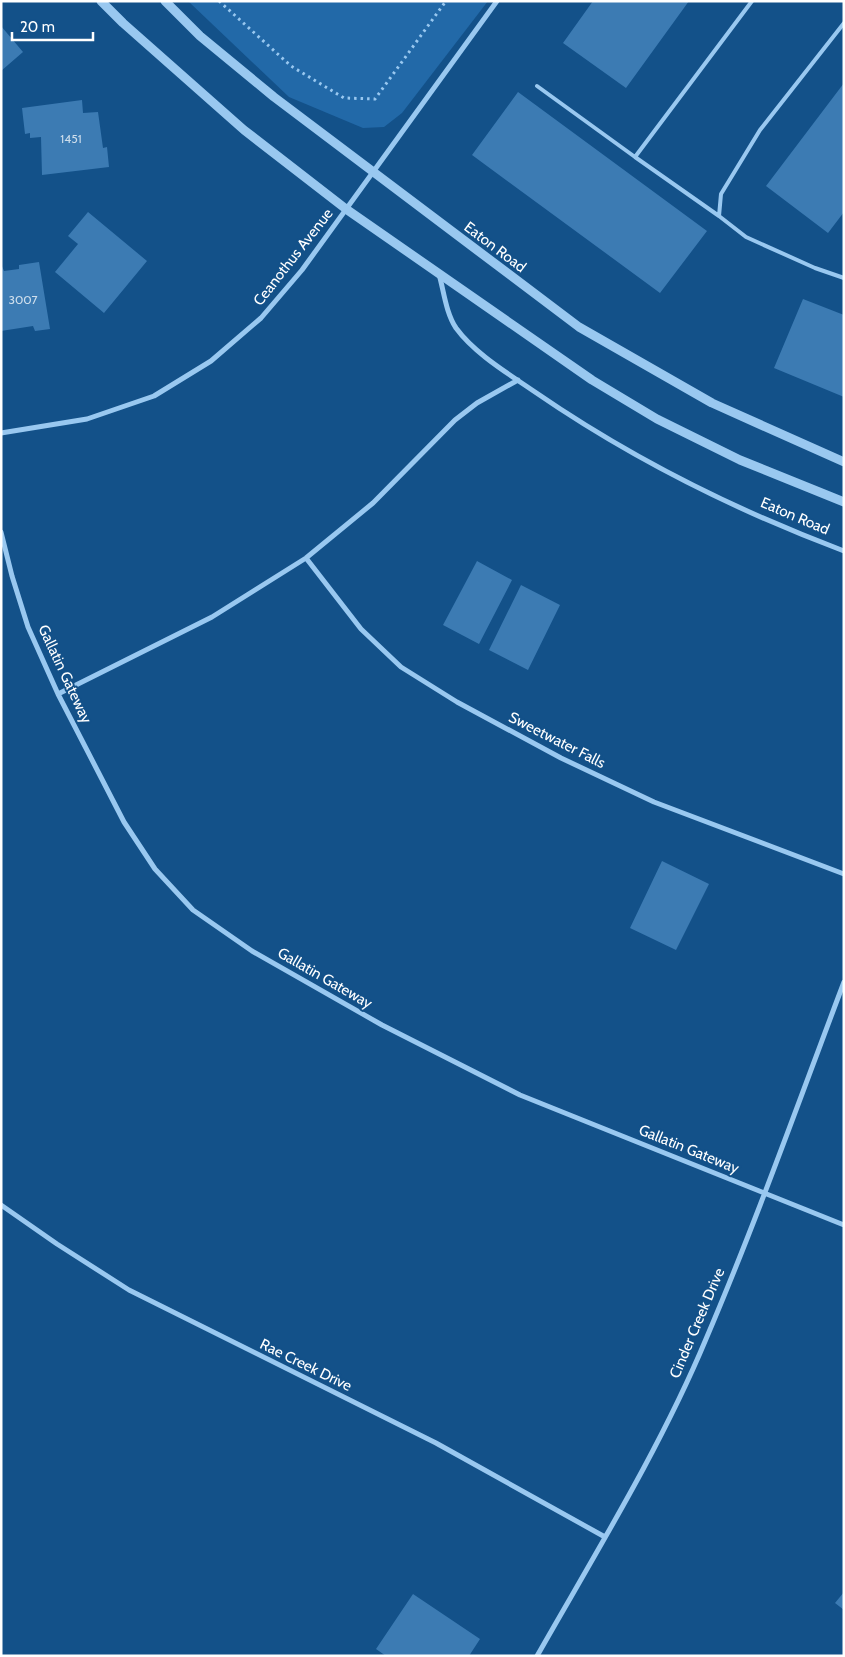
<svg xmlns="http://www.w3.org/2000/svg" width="845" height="1657" viewBox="0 0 845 1657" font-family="Cabin,sans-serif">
  <rect width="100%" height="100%" fill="#135189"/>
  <path fill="#2269a8" d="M 188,1 L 488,1 L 402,113 L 384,127 L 363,128 L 289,97 Z"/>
  <path fill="#3c7bb3" d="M 593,1 L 689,1 L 626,88 L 563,43 Z
    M 1,26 L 23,52 L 1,71 Z
    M 844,83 L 844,212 L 828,233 L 766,186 Z
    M 518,92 L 707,231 L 660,293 L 472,155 Z
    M 82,100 L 83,113 L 98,112 L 103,148 L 107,147 L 109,167 L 42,175 L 41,137 L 30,138 L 30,133 L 25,134 L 22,108 Z
    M 88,212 L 147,261 L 104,313 L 55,272 L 78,244 L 68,236 Z
    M 39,262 L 50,329 L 35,331 L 33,326 L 1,331 L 1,264 L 4,271 L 19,269 L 19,265 Z
    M 803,299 L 844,315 L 844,397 L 774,368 Z
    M 477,561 L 512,580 L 479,644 L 443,625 Z
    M 521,585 L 560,605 L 528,670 L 489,650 Z
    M 662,861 L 709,884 L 676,950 L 630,928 Z
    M 844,1592 L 844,1610 L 835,1603 Z
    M 413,1594 L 480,1639 L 469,1656 L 386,1656 L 376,1649 Z"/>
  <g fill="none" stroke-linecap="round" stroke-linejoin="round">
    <path stroke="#99c8f0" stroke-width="3" stroke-dasharray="2.5 4" stroke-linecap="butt" d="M 219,1 L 291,66 L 344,98 L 375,99 L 446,1"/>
    <path stroke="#99c8f0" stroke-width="4" d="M 844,23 L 760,130 L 721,194 L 719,216 L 746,237 L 815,268 L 844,278
      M 537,86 L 635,157
      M 719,216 L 635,157 L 752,1"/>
    <path stroke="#99c8f0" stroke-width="5" d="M 439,274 C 444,292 446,313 456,328 C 475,354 509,374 535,392 C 631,458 735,510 844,551
      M 1,433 L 87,419 L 154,396 L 211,361 L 261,318 L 302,270 L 497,1
      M 1,532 L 12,576 L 28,627 L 58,694 L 124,822 L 155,869 L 193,910 L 252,951 L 382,1025 L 520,1095 L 844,1225
      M 306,558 L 361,629 L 401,667 L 457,702 L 561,758 L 654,802 L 844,874
      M 58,694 L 212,617 L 306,558 L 373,503 L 455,420 L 477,403 L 518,380
      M 1,1205 L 57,1244 L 129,1290 L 436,1443 L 605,1537
      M 537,1656 C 595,1554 661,1447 706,1339 C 756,1222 799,1101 844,982"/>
    <path stroke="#99c8f0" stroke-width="9" d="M 101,1 L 123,23 L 244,130 L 346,209 L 592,380 L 657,419 L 740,460 L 844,502
      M 165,1 L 200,36 L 274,97 L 579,327 L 712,403 L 844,462"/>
  </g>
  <g text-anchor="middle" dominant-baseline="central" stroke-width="4" stroke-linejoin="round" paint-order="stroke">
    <g font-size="12" fill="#cedeec">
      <text x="71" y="138">1451</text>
      <text x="23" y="299">3007</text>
    </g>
    <g font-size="15" fill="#fff" stroke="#135189">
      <text transform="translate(495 247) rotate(37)">Eaton Road</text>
      <text transform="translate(293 257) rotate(-52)">Ceanothus Avenue</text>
      <text transform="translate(795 516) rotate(23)">Eaton Road</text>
      <text transform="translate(65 674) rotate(65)">Gallatin Gateway</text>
      <text transform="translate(557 740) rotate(27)">Sweetwater Falls</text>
      <text transform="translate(325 978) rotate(30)">Gallatin Gateway</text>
      <text transform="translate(689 1149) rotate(22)">Gallatin Gateway</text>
      <text transform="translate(697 1323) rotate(-67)">Cinder Creek Drive</text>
      <text transform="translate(306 1365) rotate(26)">Rae Creek Drive</text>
    </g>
  </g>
  <rect width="845" height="1657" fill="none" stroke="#ffffff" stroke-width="5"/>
  <path d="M12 32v8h81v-8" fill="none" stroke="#ffffff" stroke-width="2.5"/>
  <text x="20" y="32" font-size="15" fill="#ffffff" stroke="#135189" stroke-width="4" paint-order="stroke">20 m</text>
</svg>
